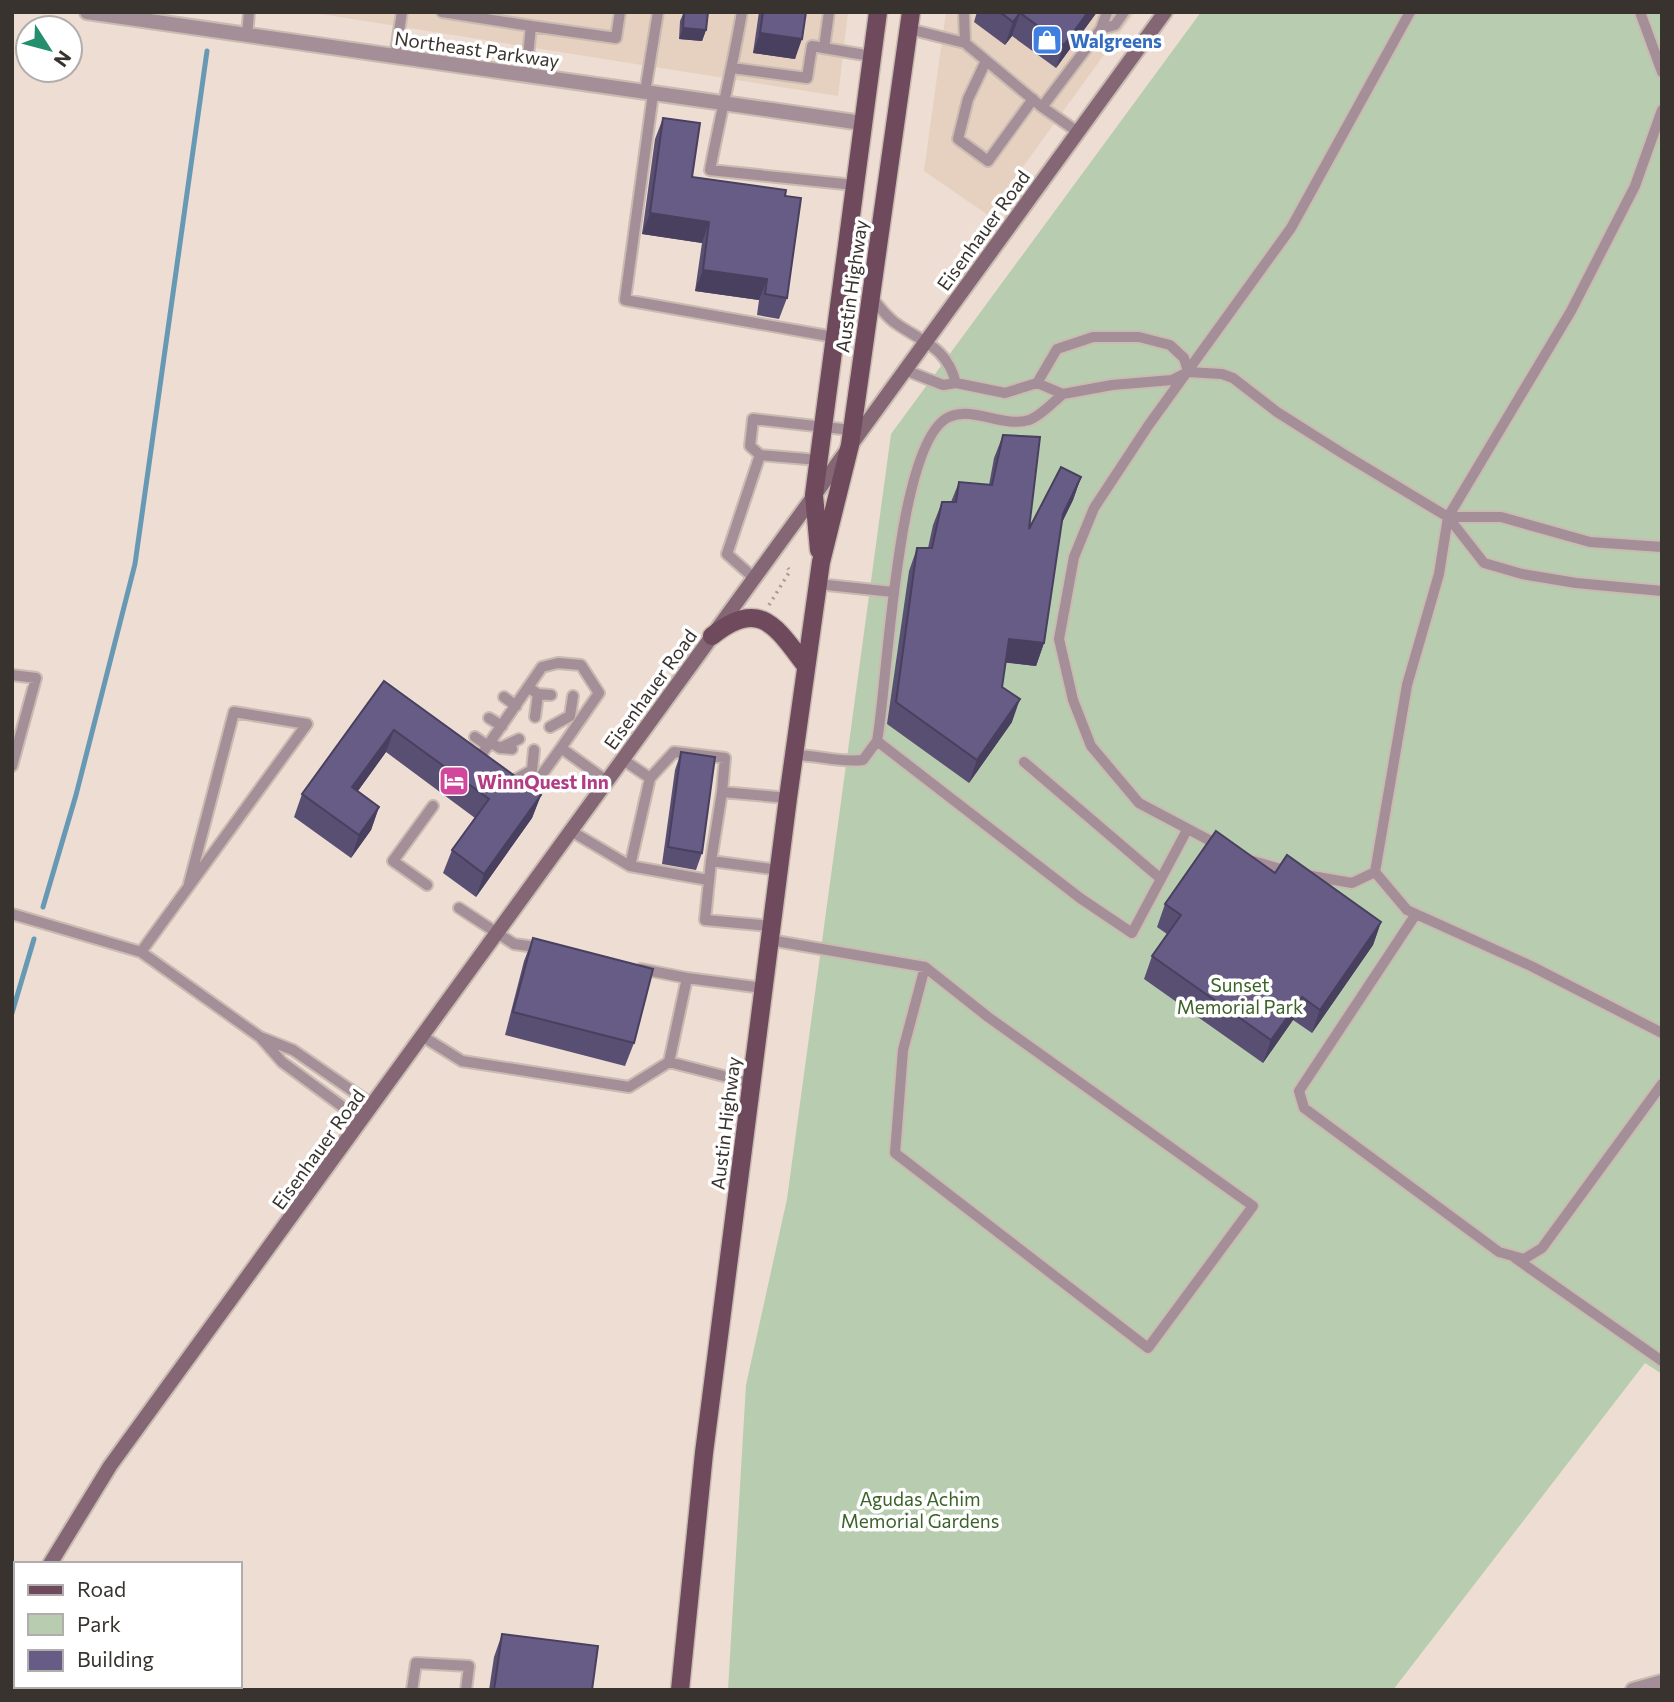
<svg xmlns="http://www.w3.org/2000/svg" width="1674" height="1702" viewBox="0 0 1674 1702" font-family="Commissioner,sans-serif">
  <rect width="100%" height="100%" fill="#edddd2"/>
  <path fill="#e6d0c0" d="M 308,12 L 848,12 L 838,96 Z
    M 946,12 L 1135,12 L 988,215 L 924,171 Z"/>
  <path fill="#b8cdaf" d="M 1201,12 L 1662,12 L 1662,1374 L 1645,1363 L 1393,1690 L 728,1690 L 746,1385 L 787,1199 L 891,434 Z"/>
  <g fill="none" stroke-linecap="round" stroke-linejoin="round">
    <path stroke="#6799b4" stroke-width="5" d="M 43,907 L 76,795 L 135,564 L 207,51
      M 12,1013 L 34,939"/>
    <g stroke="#c9bbb1" stroke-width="14">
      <path id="service" d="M 442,12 L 531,26 L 526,76
        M 742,12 C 733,65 720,117 710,170 L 854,185
        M 964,12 L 965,43 L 1042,107 L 1078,132
        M 1640,12 L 1662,72
        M 531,26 L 616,38 L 620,12
        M 909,29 L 965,43
        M 1101,29 L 1107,12
        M 247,36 L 249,12
        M 824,48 L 829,12
        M 395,57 L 402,12
        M 986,61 L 968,99 L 958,139 L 988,161 L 1033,99
        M 732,68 L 807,78 L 812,46 L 871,56
        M 645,92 L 658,12
        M 653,94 L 625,300 L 834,337
        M 1042,107 L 1101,29 L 1115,25 L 1124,12
        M 871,297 C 878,305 885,315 894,322 C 921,342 946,345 956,383
        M 905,370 L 943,385 L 956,383 L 1005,393 L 1037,383 L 1063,394 L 1112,385 L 1172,380 L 1188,372 L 1222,374 L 1233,378 L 1277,412 L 1345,455 L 1448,517 L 1439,574 L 1407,685 L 1375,872 L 1352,883 L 1306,875
        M 1037,383 L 1057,349 L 1093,337 L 1139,337 L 1170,345 L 1184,358 L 1188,372
        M 1063,394 C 1053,402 1041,416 1029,420 C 1003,428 974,406 949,417 C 896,441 888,683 877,741 L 1080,898 L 1132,933 L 1187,830
        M 760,455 L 750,446 L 753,419 L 851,430
        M 1448,517 L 1571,311 L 1635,186 L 1662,110
        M 1448,517 L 1484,563 L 1522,574 L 1576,583 L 1662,591
        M 1448,517 L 1501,517 L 1590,542 L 1662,547
        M 754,578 L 727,554 L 760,455 L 819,460
        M 818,584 L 893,592
        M 12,675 L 36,678 L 12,766
        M 529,688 L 538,694 L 551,695
        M 504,697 L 516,706
        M 570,716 L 573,696
        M 535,717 L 538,694
        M 489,718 L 502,726
        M 550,727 L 570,716
        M 475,737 L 488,746
        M 490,742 L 500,748 L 512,749
        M 502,747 L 519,739
        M 794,755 C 818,755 840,763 863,760 L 877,741
        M 622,759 L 650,778 L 674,752 L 725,758 L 722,792
        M 477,761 L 542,667 L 558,663 L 581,665 L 599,693 L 561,748 L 607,781
        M 1024,762 L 1161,879
        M 532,770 L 534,750
        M 511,782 L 532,770
        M 525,798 L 561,748
        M 571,831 L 630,866 L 650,778
        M 1222,847 L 1139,803 L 1091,746 L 1073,700 L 1059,639 L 1074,557 L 1094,508 L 1148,426 L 1291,228 L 1410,12
        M 1249,860 L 1291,872
        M 711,861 L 705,920 L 771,926
        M 630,866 L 708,880
        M 779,870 L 711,861 L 722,792 L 788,798
        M 1375,872 L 1407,910 L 1531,966 L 1662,1033
        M 427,885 L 393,861 L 433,806
        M 459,908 L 514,944 L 543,948
        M 12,914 L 141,952 L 260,1037
        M 1416,914 L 1299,1091 L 1304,1108 L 1499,1252 L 1524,1259 L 1542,1248 L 1662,1084
        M 770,940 L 925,967 L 903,1050 L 895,1153 L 1148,1348 L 1253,1206 L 988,1017 L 925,967
        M 141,952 L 307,724 L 234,712 L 189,884
        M 641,969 L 687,978
        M 422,1036 L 462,1061 L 629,1087 L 669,1062
        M 751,1083 L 669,1062 L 687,978 L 763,988
        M 362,1121 L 282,1062 L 260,1037 L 293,1050 L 373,1105
        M 1515,1258 L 1662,1361
        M 412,1690 L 416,1663 L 469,1666 L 466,1690"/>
    </g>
    <g stroke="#c9bbb1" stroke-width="18">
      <path id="minor" d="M 87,12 L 862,123
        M 71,1686 L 72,1690
        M 1633,1690 L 1662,1682"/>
    </g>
    <g stroke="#c9bbb1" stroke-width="18">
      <path id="tertiary" d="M 12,1573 L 16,1579"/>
    </g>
    <g stroke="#c9bbb1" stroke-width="18">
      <path id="secondary" d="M 50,1564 L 110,1466 L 1165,12
        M 12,1634 L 16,1627"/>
    </g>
    <g stroke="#c9bbb1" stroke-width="21">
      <path id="primary" d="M 819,550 L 814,495 L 878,12
        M 712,636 C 760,597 776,627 806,666
        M 680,1690 L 704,1453 L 788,798 L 821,562 L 850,445 L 911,12"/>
    </g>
    <path stroke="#a79b93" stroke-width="3.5" stroke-dasharray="2 5" stroke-linecap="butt" d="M 769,605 L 790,571 L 788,568"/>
    <use href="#service" stroke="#a48e98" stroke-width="10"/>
    <use href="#minor" stroke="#a48e98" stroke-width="14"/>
    <use href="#tertiary" stroke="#a48e98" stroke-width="14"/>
    <use href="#secondary" stroke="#856675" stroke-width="14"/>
    <use href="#primary" stroke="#6e4a5c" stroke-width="18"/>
  </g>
  <path fill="#594f73" d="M 684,12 L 708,12 L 706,30 L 702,41 L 679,39 L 680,21 Z
    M 759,12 L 806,12 L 795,59 L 753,53 Z
    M 977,12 L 1097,12 L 1056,68 L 1012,36 L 1005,45 L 974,22 Z
    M 663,118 L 692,177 L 785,196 L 787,298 L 779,319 L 757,315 L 759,300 L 695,291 L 702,243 L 642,234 L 655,139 Z
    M 1003,435 L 1029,529 L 1081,477 L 1073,500 L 1062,522 L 1044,643 L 1036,666 L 1005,662 L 1002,687 L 1012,722 L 969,783 L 887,724 L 909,571 L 917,548 L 928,548 L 933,525 L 942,502 L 951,502 L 959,482 L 989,485 L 994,458 Z
    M 384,681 L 541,795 L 532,818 L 476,897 L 443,873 L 452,850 L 475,818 L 386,752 L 358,791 L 379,807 L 371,830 L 351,858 L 294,817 L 302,794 Z
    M 681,752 L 702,853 L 696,870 L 662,864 L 675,770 Z
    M 1275,873 L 1381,922 L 1373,945 L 1312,1033 L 1293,1020 L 1263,1063 L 1144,979 L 1152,956 L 1167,934 L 1157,927 L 1165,904 Z
    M 533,938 L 634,1043 L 625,1066 L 505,1035 L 524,961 Z
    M 502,1634 L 592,1690 L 489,1690 L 494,1657 Z"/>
  <path fill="#48405e" d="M 1088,12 L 1097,12 L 1056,68 L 1064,45 Z
    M 1020,13 L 1012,36 L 1005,45 L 1013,22 Z
    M 683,28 L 706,30 L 702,41 L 679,39 Z
    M 760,33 L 802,39 L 795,59 L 753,53 Z
    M 650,213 L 709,222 L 702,243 L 642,234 Z
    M 703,270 L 767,279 L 759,300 L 695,291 Z
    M 1081,477 L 1073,500 L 1055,537 L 1063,514 Z
    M 1009,639 L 1044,643 L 1036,666 L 1000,662 Z
    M 1020,699 L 1012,722 L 969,783 L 977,760 Z
    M 394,730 L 386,752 L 344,810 L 352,787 Z
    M 541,795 L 532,818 L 476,897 L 484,874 Z
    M 379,807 L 371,830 L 351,858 L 359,835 Z
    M 1381,922 L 1373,945 L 1312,1033 L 1320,1010 Z
    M 1302,997 L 1293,1020 L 1263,1063 L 1271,1040 Z"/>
  <path fill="#675c86" stroke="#48405e" stroke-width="2" d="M 684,12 L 708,12 L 706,30 L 683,28 Z
    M 763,12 L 806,12 L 802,39 L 760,33 Z
    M 1000,12 L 1088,12 L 1064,45 L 1020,13 L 1013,22 Z
    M 663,118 L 700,123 L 692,177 L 786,190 L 785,196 L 801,198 L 787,298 L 765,294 L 767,279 L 703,270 L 709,222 L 650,213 Z
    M 1003,435 L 1040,437 L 1029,529 L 1061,467 L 1081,477 L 1063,514 L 1044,643 L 1009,639 L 1002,687 L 1020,699 L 977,760 L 896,702 L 917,548 L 932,548 L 942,502 L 956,502 L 959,482 L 992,485 Z
    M 384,681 L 541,795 L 484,874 L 452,850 L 489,799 L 394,730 L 352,787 L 379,807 L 359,835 L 302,794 Z
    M 681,752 L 715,757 L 702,853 L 668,847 Z
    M 1216,831 L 1275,873 L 1287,855 L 1381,922 L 1320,1010 L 1302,997 L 1271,1040 L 1152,956 L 1181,915 L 1165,904 Z
    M 533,938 L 653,969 L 634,1043 L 513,1012 Z
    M 502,1634 L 598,1646 L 592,1690 L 494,1690 Z"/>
  <defs>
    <g id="shop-square" transform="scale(1.575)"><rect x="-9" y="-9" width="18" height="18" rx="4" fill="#3f7fe0" stroke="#fff"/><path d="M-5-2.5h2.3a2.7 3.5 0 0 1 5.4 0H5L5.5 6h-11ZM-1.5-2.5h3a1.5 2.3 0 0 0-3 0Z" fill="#fff"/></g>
    <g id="hotel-square" transform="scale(1.575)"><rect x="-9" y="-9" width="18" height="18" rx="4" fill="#d1479c" stroke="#fff"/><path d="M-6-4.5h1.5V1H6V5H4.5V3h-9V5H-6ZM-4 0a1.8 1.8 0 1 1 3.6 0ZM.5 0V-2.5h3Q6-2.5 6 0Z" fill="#fff"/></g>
  </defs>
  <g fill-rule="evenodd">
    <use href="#shop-square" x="1047" y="40"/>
    <use href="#hotel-square" x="454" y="781"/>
  </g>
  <g text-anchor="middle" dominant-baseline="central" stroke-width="7" stroke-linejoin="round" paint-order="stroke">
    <g font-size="19" font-weight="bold" fill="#366cbe" stroke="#fff" text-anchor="start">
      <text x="1070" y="40">Walgreens</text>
    </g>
    <g font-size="19" fill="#39332f" stroke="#fff">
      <text transform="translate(477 49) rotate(8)">Northeast Parkway</text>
      <text transform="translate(983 230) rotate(-54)">Eisenhauer Road</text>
      <text transform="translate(851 286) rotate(-82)">Austin Highway</text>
      <text transform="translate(650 689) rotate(-54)">Eisenhauer Road</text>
      <text transform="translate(725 1123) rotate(-83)">Austin Highway</text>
      <text transform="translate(318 1149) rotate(-54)">Eisenhauer Road</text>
    </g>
    <g font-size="19" font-weight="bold" fill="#b23c85" stroke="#fff" text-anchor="start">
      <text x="477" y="781">WinnQuest Inn</text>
    </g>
    <g font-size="19" fill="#3b6228" stroke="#fff">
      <text x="1240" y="984">Sunset<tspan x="1240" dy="22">Memorial Park</tspan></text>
      <text x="920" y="1498">Agudas Achim<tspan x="920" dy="22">Memorial Gardens</tspan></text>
    </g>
  </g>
  <rect width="1674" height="1702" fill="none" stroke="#39332f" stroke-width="28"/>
  <rect x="14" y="1562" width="228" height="126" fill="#ffffff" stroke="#b0adac" stroke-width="2"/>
  <rect x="28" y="1585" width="35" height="10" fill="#6e4a5c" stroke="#b0adac" stroke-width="2"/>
  <text x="77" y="1597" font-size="21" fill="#39332f">Road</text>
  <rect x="28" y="1614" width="35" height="21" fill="#b8cdaf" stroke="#b0adac" stroke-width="2"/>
  <text x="77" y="1632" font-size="21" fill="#39332f">Park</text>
  <rect x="28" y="1650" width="35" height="21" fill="#675c86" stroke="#b0adac" stroke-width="2"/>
  <text x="77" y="1667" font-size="21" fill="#39332f">Building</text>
  <g transform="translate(49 49) rotate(126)"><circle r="33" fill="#ffffff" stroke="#b0adac" stroke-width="2"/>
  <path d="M0-5L12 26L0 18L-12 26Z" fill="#248f6d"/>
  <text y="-10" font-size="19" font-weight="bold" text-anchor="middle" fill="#39332f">N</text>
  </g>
</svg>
